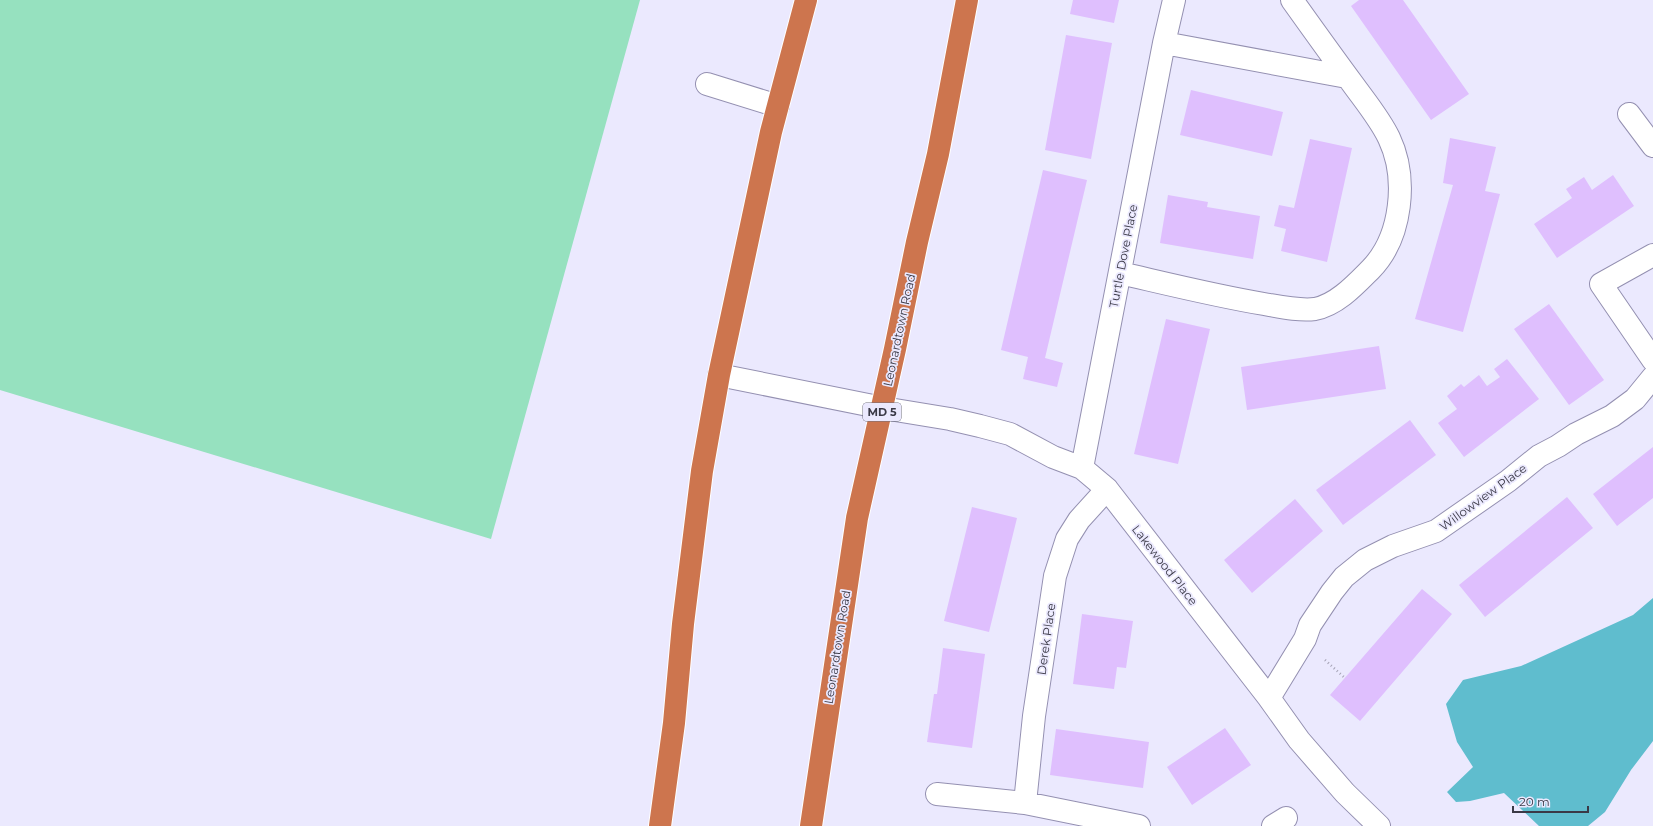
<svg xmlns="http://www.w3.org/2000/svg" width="1653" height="826" viewBox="0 0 1653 826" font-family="Montserrat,sans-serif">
  <rect width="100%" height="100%" fill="#ebe9fe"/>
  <path fill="#96e1bf" d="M 0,0 L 640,0 L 491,539 L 0,390 Z"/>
  <path fill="#5fbdce" d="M 1653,598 L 1653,741 L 1631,770 L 1605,812 L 1588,826 L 1539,826 L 1504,793 L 1470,801 L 1456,802 L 1447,792 L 1473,767 L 1457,742 L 1446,704 L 1463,680 L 1521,666 L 1633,615 Z"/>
  <path fill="#dfbffe" d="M 1073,0 L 1119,0 L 1114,23 L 1070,14 Z
    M 1359,0 L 1403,0 L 1469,94 L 1431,120 L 1351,6 Z
    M 1066,35 L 1112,43 L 1091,159 L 1045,150 Z
    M 1191,90 L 1283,112 L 1272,156 L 1180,135 Z
    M 1450,138 L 1496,147 L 1485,191 L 1500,194 L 1463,332 L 1415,319 L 1453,185 L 1443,183 Z
    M 1310,139 L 1352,148 L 1327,262 L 1281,251 L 1286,229 L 1274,226 L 1279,205 L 1294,208 Z
    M 1043,170 L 1087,180 L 1045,358 L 1063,363 L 1057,387 L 1023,379 L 1028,357 L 1001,350 Z
    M 1613,175 L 1634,206 L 1557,258 L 1534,224 L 1572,198 L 1566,189 L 1584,177 L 1592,190 Z
    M 1168,195 L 1208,202 L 1207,207 L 1260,216 L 1253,259 L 1160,243 Z
    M 1549,304 L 1604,380 L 1569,405 L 1514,329 Z
    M 1166,319 L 1210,329 L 1178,464 L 1134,454 Z
    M 1379,346 L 1386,389 L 1247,410 L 1241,367 Z
    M 1507,359 L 1539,399 L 1464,457 L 1438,423 L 1457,409 L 1447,396 L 1461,384 L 1464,387 L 1479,375 L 1487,386 L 1500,377 L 1494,369 Z
    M 1410,420 L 1436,455 L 1343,525 L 1316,490 Z
    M 1653,447 L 1653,498 L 1617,526 L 1593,494 Z
    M 1567,497 L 1593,528 L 1485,617 L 1459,585 Z
    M 1295,499 L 1323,531 L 1252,593 L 1224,560 Z
    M 972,507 L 1017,518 L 989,632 L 944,621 Z
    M 1422,589 L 1452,614 L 1360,721 L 1330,695 Z
    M 1082,614 L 1133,621 L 1126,668 L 1117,667 L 1114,689 L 1073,684 Z
    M 943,648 L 985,654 L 972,748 L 927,742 L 934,694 L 937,694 Z
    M 1225,728 L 1251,765 L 1192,805 L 1167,767 Z
    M 1056,729 L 1149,742 L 1143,788 L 1050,775 Z"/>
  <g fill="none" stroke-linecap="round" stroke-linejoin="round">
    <g stroke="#9490b1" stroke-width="24">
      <path id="minor" d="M 1164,43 L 1347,77
        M 707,84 L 778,106
        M 1629,114 L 1653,146
        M 1653,255 L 1601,284 L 1653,360
        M 1120,273 C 1168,284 1216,296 1264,304 C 1281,307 1299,311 1315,309 C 1337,305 1356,284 1371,269 C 1402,237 1408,178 1389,138 C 1380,119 1365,101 1352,83 C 1332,56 1312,28 1292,0
        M 719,375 L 883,408 L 950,419 L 980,426 L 1010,434 L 1053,457 L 1082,468 L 1107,489 L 1269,698 L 1299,740 L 1345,793 L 1379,826
        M 1082,468 L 1164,43 L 1174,0
        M 1269,698 L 1305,639 L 1310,625 L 1332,592 L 1344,577 L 1365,560 L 1393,546 L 1436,531 L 1508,481 L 1539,456 L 1558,446 L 1576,434 L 1612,416 L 1635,399 L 1653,377
        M 937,794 L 1025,803 L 1139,826
        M 1025,803 L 1034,716 L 1055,576 L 1067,539 L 1079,520 L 1107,489
        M 1273,826 L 1286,818"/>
    </g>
    <g stroke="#fff" stroke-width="24">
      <path id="highway" d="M 660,826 L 674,723 L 683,624 L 702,471 L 719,375 L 771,132 L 806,0
        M 811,826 L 857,518 L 895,349 L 917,242 L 938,154 L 967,0"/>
    </g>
    <path stroke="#a4a2b4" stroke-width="2.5" stroke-dasharray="1 3" stroke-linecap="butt" d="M 1325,660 L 1345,678"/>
    <use href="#minor" stroke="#fff" stroke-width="22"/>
    <use href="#highway" stroke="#cd754e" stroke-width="22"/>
  </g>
  <g text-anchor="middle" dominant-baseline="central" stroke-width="3.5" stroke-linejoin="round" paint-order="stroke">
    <rect fill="#ebe9fe" stroke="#6f6e7d" stroke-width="1" x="863" y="403" width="38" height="18" rx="3"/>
    <g font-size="11" font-weight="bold" fill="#3a3946">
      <text x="882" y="412">MD 5</text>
    </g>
    <g font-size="12" fill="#3a3946" stroke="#ebe9fe">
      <text transform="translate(1123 256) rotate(-79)">Turtle Dove Place</text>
      <text transform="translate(899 330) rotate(-78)">Leonardtown Road</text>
      <text transform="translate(1483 497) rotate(-36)">Willowview Place</text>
      <text transform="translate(1165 565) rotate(52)">Lakewood Place</text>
      <text transform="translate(1046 639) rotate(-82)">Derek Place</text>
      <text transform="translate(837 647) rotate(-81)">Leonardtown Road</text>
    </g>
  </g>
  <path d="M1513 806v6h75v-6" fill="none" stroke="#3a3946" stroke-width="2"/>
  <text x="1519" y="806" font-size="12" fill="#3a3946" stroke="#ebe9fe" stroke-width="3" paint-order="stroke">20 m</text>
</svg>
